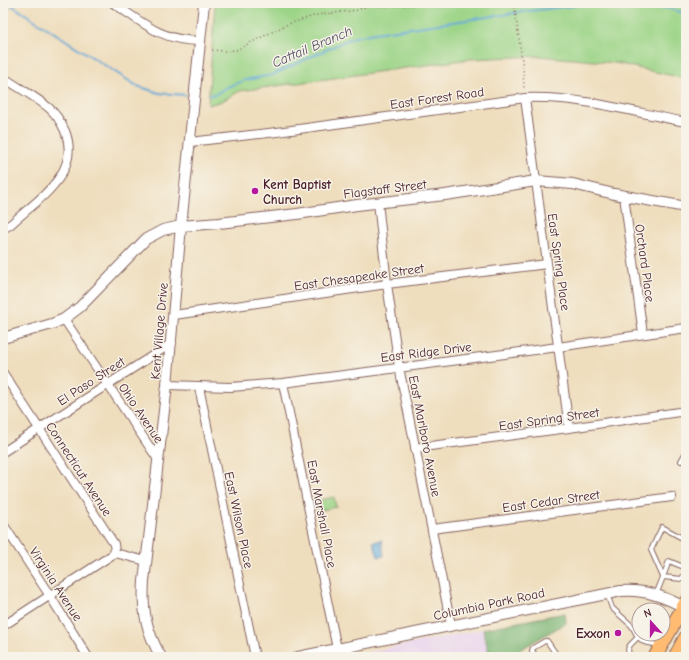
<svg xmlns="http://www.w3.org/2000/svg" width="689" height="660" viewBox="0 0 689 660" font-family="'Comic Neue',sans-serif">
  <rect width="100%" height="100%" fill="#f7f3e8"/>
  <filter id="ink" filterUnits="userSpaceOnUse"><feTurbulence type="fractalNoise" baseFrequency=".025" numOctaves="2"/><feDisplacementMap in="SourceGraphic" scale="8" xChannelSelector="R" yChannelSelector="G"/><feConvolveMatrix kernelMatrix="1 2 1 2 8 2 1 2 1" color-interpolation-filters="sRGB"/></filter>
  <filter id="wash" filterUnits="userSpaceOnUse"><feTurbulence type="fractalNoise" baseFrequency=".012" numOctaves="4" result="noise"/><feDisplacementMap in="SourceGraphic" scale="16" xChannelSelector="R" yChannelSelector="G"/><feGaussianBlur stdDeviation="0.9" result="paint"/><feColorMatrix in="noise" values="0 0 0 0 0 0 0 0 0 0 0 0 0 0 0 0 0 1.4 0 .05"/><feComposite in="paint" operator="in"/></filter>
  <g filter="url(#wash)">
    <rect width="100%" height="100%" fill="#efdebe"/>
    <path fill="#e8d2ee" d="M 483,629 L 490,657 L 344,657 Z"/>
    <path fill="#9cd487" stroke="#737a59" d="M 293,3 L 686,3 L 686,79 L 616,63 L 539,56 L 470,59 L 240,91 L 222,101 L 208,105 L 215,4 L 274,7 Z
      M 334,497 L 336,507 L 317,511 L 315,501 Z"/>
    <path fill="#7db674" stroke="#646a50" d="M 565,613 L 566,623 L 516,652 L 519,657 L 490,657 L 483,629 Z"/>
    <path fill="#60a8d7" stroke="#556481" d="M 382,540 L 384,556 L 378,557 L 373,542 Z"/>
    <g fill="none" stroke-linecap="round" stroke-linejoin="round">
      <path stroke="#60a8d7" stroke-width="2" d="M 8,3 L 137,86 L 159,93 L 186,95
        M 210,95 L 216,94 L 225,88 L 245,80 L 272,75 L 343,42 L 355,37 L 375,33 L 529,11 L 581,5 L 604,4 L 626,8 L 668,8 L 686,14"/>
    </g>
  </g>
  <g filter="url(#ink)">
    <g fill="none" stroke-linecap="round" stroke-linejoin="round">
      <g stroke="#84625e" stroke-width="6">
        <path id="service" d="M 681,461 L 686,452
          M 686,568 L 669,561 L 663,577 L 682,579 L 686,571
          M 607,594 L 612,608 L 632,626 L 638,637 L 644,642 L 659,645
          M 656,595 L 663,577 L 651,550 L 662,527 L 686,540
          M 537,657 L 532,651 L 533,648 L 545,641 L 547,641 L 558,657
          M 630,657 C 625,646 631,645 638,637"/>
      </g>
      <g stroke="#84625e" stroke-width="10">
        <path id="minor" d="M 113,3 C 143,23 162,41 200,41
          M 3,77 C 18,88 35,96 49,108 C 56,114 61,122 65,131 C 82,173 38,199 11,224 L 3,229
          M 525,98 L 569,428
          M 190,142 L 277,132 L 525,98 C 580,96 632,112 686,122
          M 624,196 L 643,334
          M 378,202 L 387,284 L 399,367 L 451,625
          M 174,315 L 387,284 L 547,264
          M 64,319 L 159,461
          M 3,373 L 114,544 L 115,553
          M 283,383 L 337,649
          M 167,385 L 230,387 L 283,383 L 558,347 L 686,328
          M 199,387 L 255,657
          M 415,448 L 569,428 L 686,411
          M 3,452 L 172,343
          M 3,524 L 50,596 L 88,657
          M 432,529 L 672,497
          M 115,553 L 146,561
          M 3,626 L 115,553"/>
      </g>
      <g stroke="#84625e" stroke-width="12">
        <path id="tertiary" d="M 3,338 L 52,324 L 64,319 L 80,307 L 146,239 L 163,230 L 181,226 L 219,223 L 297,214 L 357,205 L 445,195 L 536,181 L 573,184 L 614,194 L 686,207
          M 161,657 C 146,631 142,610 144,581 L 167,385 L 181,226 L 204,3
          M 298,657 L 621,591 C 645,589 665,597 686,608"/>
      </g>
      <g stroke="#84625e" stroke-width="15">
        <path id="primary" d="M 655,657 L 686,602
          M 675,657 L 686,637"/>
      </g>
      <path stroke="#84625e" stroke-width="1.5" stroke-dasharray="1 3" stroke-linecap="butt" d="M 384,3 L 393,6 L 415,5 L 445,7 L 463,3
        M 514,3 L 523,68 L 524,90
        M 212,50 L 225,51 L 236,50 L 288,24 L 317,15 L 358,10 L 371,4 L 376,3"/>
      <use href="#service" stroke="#fff" stroke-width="4"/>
      <use href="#minor" stroke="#fff" stroke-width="8"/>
      <use href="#tertiary" stroke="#fff" stroke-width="10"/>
      <use href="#primary" stroke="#ffbb71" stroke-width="13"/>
    </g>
  </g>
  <g fill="#b5179e" stroke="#f7f3e8" stroke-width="1.5">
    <circle cx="255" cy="191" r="4"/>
    <circle cx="618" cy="633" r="4"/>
  </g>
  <g text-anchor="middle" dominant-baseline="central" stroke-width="3" stroke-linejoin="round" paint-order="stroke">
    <g font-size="13" fill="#4a1f2b" stroke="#f7f3e8">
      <text transform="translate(437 98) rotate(-8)">East Forest Road</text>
      <text transform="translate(385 189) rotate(-7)">Flagstaff Street</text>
      <text transform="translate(559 262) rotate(82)">East Spring Place</text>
      <text transform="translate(645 263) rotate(82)">Orchard Place</text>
      <text transform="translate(359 277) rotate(-8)">East Chesapeake Street</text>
      <text transform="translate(159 331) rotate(-85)">Kent Village Drive</text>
      <text transform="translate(426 352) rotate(-7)">East Ridge Drive</text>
      <text transform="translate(91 381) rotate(-33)">El Paso Street</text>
      <text transform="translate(141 413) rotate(56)">Ohio Avenue</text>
      <text transform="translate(549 419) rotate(-8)">East Spring Street</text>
      <text transform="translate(425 436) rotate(79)">East Marlboro Avenue</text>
      <text transform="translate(79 469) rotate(57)">Connecticut Avenue</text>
      <text transform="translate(551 501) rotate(-8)">East Cedar Street</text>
      <text transform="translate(322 514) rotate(79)">East Marshall Place</text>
      <text transform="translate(239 520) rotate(78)">East Wilson Place</text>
      <text transform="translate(56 584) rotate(57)">Virginia Avenue</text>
      <text transform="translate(489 604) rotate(-12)">Columbia Park Road</text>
    </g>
    <g font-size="13" font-weight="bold" fill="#4a1f2b" stroke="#f7f3e8" text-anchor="start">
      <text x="263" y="184">Kent Baptist<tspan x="263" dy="15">Church</tspan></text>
      <text x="610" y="633" text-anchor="end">Exxon</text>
    </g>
    <g font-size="14" font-style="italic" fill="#524f67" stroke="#f7f3e8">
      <text transform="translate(312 47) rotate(-23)">Cattail Branch</text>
    </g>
  </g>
  <rect width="689" height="660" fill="none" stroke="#f7f3e8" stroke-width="16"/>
  <g transform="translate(651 622) rotate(339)"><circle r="19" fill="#f7f3e8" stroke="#b29e9c"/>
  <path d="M0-3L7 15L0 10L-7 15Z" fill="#b5179e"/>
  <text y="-6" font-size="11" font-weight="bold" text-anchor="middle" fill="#4a1f2b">N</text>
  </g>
</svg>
